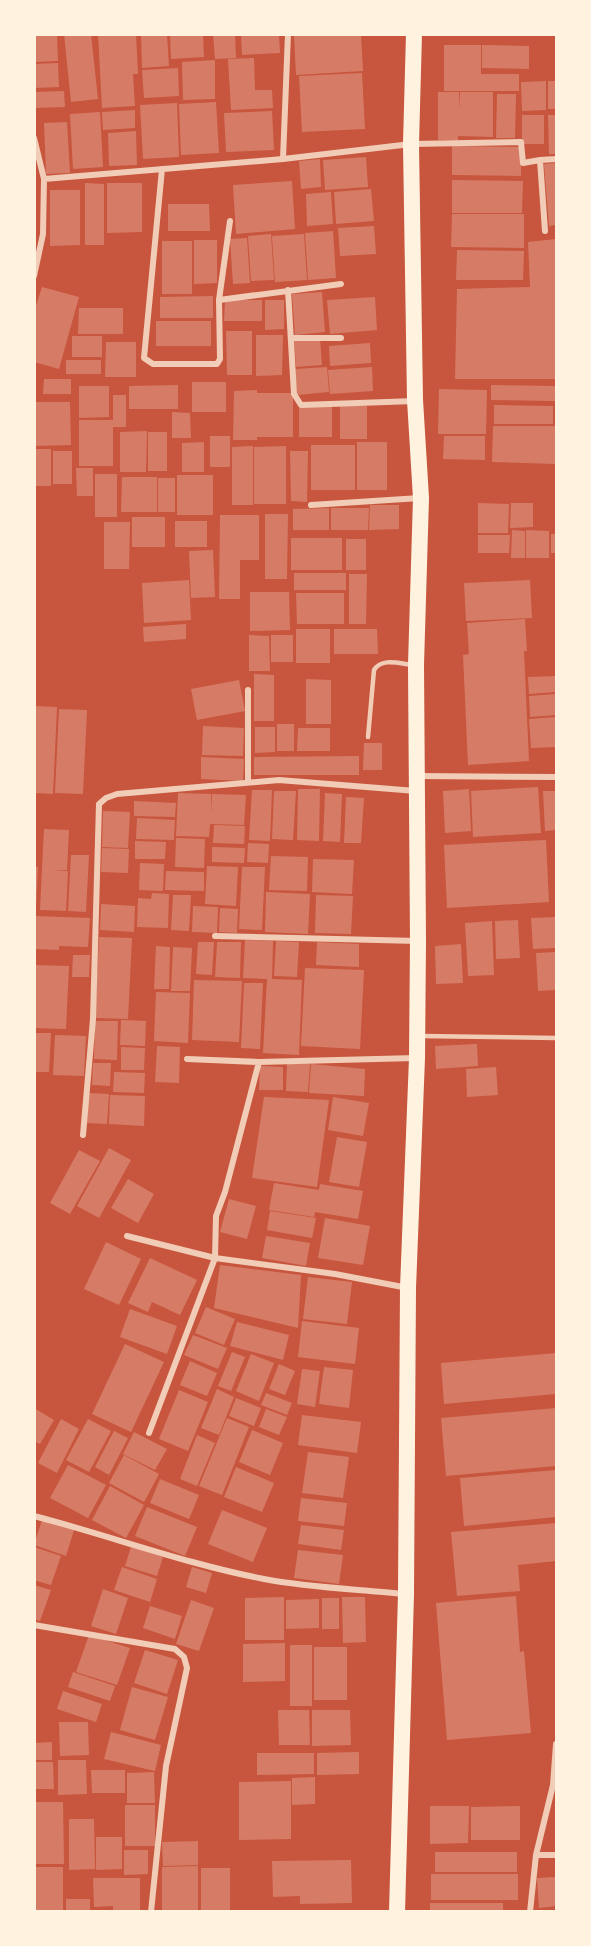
<svg xmlns="http://www.w3.org/2000/svg" width="591" height="1946" viewBox="0 0 591 1946" font-family="'Alegreya Sans',sans-serif">
  <rect width="100%" height="100%" fill="#c8553d"/>
  <path fill="#d67c66" d="M 34,34 L 57,34 L 58,61 L 34,62 Z
    M 64,34 L 91,34 L 98,99 L 71,102 Z
    M 98,34 L 136,34 L 138,74 L 133,74 L 135,106 L 102,108 Z
    M 141,34 L 167,34 L 169,66 L 142,68 Z
    M 170,34 L 203,34 L 204,57 L 171,59 Z
    M 213,34 L 235,34 L 236,58 L 215,59 Z
    M 241,34 L 279,34 L 280,53 L 242,55 Z
    M 323,34 L 361,34 L 363,71 L 296,75 L 294,36 Z
    M 444,45 L 481,45 L 481,74 L 519,74 L 519,91 L 444,91 Z
    M 482,45 L 529,46 L 529,69 L 482,68 Z
    M 254,58 L 255,90 L 272,90 L 273,108 L 231,110 L 228,59 Z
    M 215,60 L 215,99 L 183,100 L 182,62 Z
    M 58,63 L 59,87 L 34,88 L 34,64 Z
    M 178,68 L 179,96 L 144,98 L 142,70 Z
    M 362,73 L 365,129 L 302,132 L 299,76 Z
    M 546,81 L 546,110 L 522,111 L 521,82 Z
    M 548,81 L 556,81 L 556,109 L 548,109 Z
    M 64,91 L 65,107 L 34,108 L 34,92 Z
    M 438,92 L 459,92 L 460,110 L 460,92 L 493,92 L 493,137 L 458,136 L 458,140 L 438,140 Z
    M 497,94 L 516,94 L 515,138 L 496,138 Z
    M 216,102 L 219,153 L 181,155 L 179,104 Z
    M 177,103 L 179,157 L 143,159 L 140,105 Z
    M 135,110 L 135,128 L 103,130 L 102,112 Z
    M 272,111 L 274,150 L 226,152 L 224,113 Z
    M 100,112 L 103,167 L 73,169 L 70,114 Z
    M 522,115 L 544,115 L 544,144 L 522,144 Z
    M 548,115 L 556,115 L 556,154 L 549,154 Z
    M 67,122 L 70,173 L 46,174 L 44,123 Z
    M 136,131 L 137,165 L 109,166 L 108,133 Z
    M 452,146 L 521,147 L 521,176 L 452,175 Z
    M 366,157 L 368,187 L 325,190 L 323,160 Z
    M 320,159 L 321,187 L 301,189 L 299,161 Z
    M 556,163 L 556,225 L 549,226 L 544,164 Z
    M 452,180 L 523,181 L 522,213 L 452,213 Z
    M 292,181 L 295,229 L 236,234 L 233,185 Z
    M 85,183 L 104,184 L 104,245 L 85,245 Z
    M 107,183 L 142,183 L 142,232 L 107,233 Z
    M 371,189 L 374,221 L 336,224 L 334,192 Z
    M 50,190 L 80,190 L 80,245 L 50,246 Z
    M 331,192 L 333,224 L 307,226 L 306,194 Z
    M 168,204 L 209,204 L 210,231 L 168,231 Z
    M 452,214 L 524,214 L 524,248 L 451,247 Z
    M 374,226 L 376,254 L 340,256 L 338,228 Z
    M 333,231 L 336,278 L 308,280 L 305,233 Z
    M 271,234 L 274,280 L 251,281 L 248,236 Z
    M 304,234 L 307,280 L 275,282 L 272,236 Z
    M 247,238 L 250,283 L 233,284 L 230,239 Z
    M 556,239 L 556,379 L 455,379 L 457,289 L 530,287 L 528,242 Z
    M 194,240 L 217,240 L 217,283 L 194,284 Z
    M 162,241 L 192,241 L 192,294 L 162,294 Z
    M 457,250 L 524,251 L 523,280 L 456,280 Z
    M 42,287 L 79,297 L 59,369 L 34,362 L 34,312 Z
    M 322,292 L 325,332 L 295,335 L 292,294 Z
    M 213,296 L 213,318 L 160,318 L 160,297 Z
    M 375,297 L 377,330 L 330,334 L 327,300 Z
    M 225,300 L 262,300 L 262,321 L 224,321 Z
    M 265,300 L 284,300 L 284,329 L 265,330 Z
    M 79,308 L 123,308 L 123,334 L 78,334 Z
    M 156,321 L 211,321 L 211,346 L 156,346 Z
    M 226,331 L 252,331 L 252,375 L 227,375 Z
    M 256,335 L 283,335 L 282,375 L 256,376 Z
    M 72,336 L 102,336 L 102,357 L 72,357 Z
    M 320,339 L 322,365 L 296,367 L 294,341 Z
    M 106,342 L 136,342 L 136,377 L 105,377 Z
    M 370,343 L 371,363 L 330,366 L 329,346 Z
    M 66,360 L 101,360 L 101,374 L 66,374 Z
    M 327,367 L 329,392 L 297,395 L 295,369 Z
    M 372,367 L 373,391 L 330,394 L 328,370 Z
    M 44,379 L 71,379 L 71,394 L 43,394 Z
    M 192,382 L 226,382 L 226,412 L 192,412 Z
    M 178,385 L 178,409 L 129,409 L 129,386 Z
    M 491,385 L 555,386 L 555,401 L 491,400 Z
    M 79,386 L 109,386 L 109,417 L 79,418 Z
    M 439,389 L 487,390 L 486,434 L 438,434 Z
    M 257,390 L 257,393 L 293,393 L 293,437 L 257,437 L 257,440 L 233,440 L 234,391 Z
    M 113,395 L 126,395 L 126,427 L 113,427 L 113,466 L 79,466 L 79,420 L 113,420 Z
    M 34,402 L 70,402 L 71,445 L 34,446 Z
    M 494,405 L 553,406 L 553,424 L 494,424 Z
    M 340,406 L 367,406 L 367,439 L 340,439 Z
    M 299,407 L 332,407 L 332,437 L 299,437 Z
    M 172,412 L 190,413 L 191,438 L 172,438 Z
    M 493,426 L 556,426 L 556,464 L 492,462 Z
    M 147,431 L 146,472 L 120,472 L 120,432 Z
    M 148,432 L 167,432 L 167,471 L 148,471 Z
    M 210,436 L 230,436 L 230,467 L 210,467 Z
    M 444,436 L 485,436 L 485,460 L 443,459 Z
    M 204,442 L 204,472 L 182,472 L 182,443 Z
    M 357,442 L 387,442 L 387,490 L 357,490 Z
    M 311,445 L 355,445 L 355,490 L 311,490 Z
    M 253,446 L 253,505 L 232,505 L 232,447 Z
    M 286,446 L 286,504 L 254,504 L 254,447 Z
    M 34,449 L 51,449 L 51,486 L 34,486 Z
    M 53,451 L 72,451 L 72,484 L 53,484 Z
    M 290,451 L 308,451 L 307,502 L 291,501 Z
    M 76,468 L 93,468 L 93,496 L 77,496 Z
    M 95,474 L 117,474 L 117,517 L 95,517 Z
    M 177,475 L 213,475 L 213,515 L 177,515 Z
    M 122,477 L 157,477 L 157,512 L 121,512 Z
    M 158,478 L 175,478 L 175,512 L 158,512 Z
    M 478,503 L 509,504 L 508,533 L 478,533 Z
    M 511,503 L 533,503 L 533,527 L 510,528 Z
    M 370,505 L 399,505 L 399,529 L 369,530 Z
    M 329,508 L 329,530 L 293,530 L 293,509 Z
    M 331,508 L 369,508 L 368,530 L 331,530 Z
    M 265,514 L 288,514 L 287,579 L 265,579 Z
    M 220,515 L 259,515 L 259,560 L 240,560 L 240,599 L 219,599 Z
    M 132,517 L 165,517 L 165,547 L 132,547 Z
    M 175,521 L 207,521 L 207,547 L 175,547 Z
    M 104,522 L 130,522 L 129,569 L 104,569 Z
    M 512,530 L 525,531 L 525,558 L 511,558 Z
    M 526,530 L 549,531 L 549,558 L 526,558 Z
    M 551,534 L 556,534 L 556,553 L 551,553 Z
    M 478,535 L 510,535 L 509,553 L 478,553 Z
    M 291,538 L 342,538 L 342,570 L 291,570 Z
    M 346,539 L 366,539 L 366,570 L 346,570 Z
    M 213,550 L 215,597 L 191,598 L 189,551 Z
    M 294,573 L 346,573 L 346,590 L 294,590 Z
    M 349,574 L 367,574 L 366,624 L 349,624 Z
    M 189,580 L 191,620 L 144,623 L 142,583 Z
    M 530,580 L 532,618 L 466,621 L 464,583 Z
    M 250,592 L 289,592 L 290,630 L 250,631 Z
    M 296,593 L 344,593 L 344,624 L 297,624 Z
    M 525,619 L 527,651 L 524,651 L 529,761 L 468,765 L 463,655 L 469,654 L 467,623 Z
    M 186,624 L 186,639 L 144,642 L 143,627 Z
    M 296,629 L 330,629 L 330,663 L 296,663 Z
    M 334,629 L 377,629 L 378,654 L 334,654 Z
    M 249,635 L 269,636 L 270,671 L 249,671 Z
    M 271,635 L 293,635 L 293,662 L 271,662 Z
    M 254,674 L 274,675 L 274,721 L 254,721 Z
    M 556,676 L 556,692 L 529,694 L 528,677 Z
    M 306,679 L 331,680 L 331,724 L 306,724 Z
    M 239,680 L 245,711 L 197,720 L 191,689 Z
    M 556,694 L 556,715 L 530,717 L 529,696 Z
    M 34,706 L 57,707 L 53,794 L 34,793 Z
    M 59,709 L 87,710 L 83,794 L 55,793 Z
    M 556,717 L 556,747 L 531,748 L 529,719 Z
    M 277,724 L 294,724 L 294,751 L 277,751 Z
    M 203,726 L 244,728 L 243,756 L 202,755 Z
    M 255,727 L 275,727 L 275,752 L 255,753 Z
    M 298,728 L 330,728 L 330,751 L 297,751 Z
    M 364,743 L 382,743 L 382,770 L 363,770 Z
    M 359,756 L 359,775 L 254,775 L 254,757 Z
    M 201,757 L 244,759 L 243,781 L 201,779 Z
    M 538,787 L 541,833 L 473,837 L 471,791 Z
    M 298,789 L 320,789 L 319,841 L 297,840 Z
    M 469,789 L 471,831 L 445,833 L 443,791 Z
    M 252,790 L 272,790 L 270,841 L 249,840 Z
    M 274,791 L 296,791 L 293,840 L 272,839 Z
    M 543,791 L 556,791 L 556,830 L 545,831 Z
    M 178,793 L 211,794 L 211,815 L 212,794 L 246,795 L 244,825 L 210,824 L 209,837 L 176,836 Z
    M 325,793 L 342,794 L 340,842 L 323,841 Z
    M 346,797 L 364,798 L 361,843 L 344,843 Z
    M 134,801 L 176,803 L 175,817 L 134,816 Z
    M 103,811 L 130,812 L 128,848 L 102,847 Z
    M 137,818 L 175,820 L 174,840 L 136,839 Z
    M 214,825 L 245,826 L 244,844 L 213,843 Z
    M 44,829 L 69,830 L 67,870 L 53,870 L 68,871 L 66,911 L 40,910 Z
    M 176,838 L 205,839 L 204,868 L 175,867 Z
    M 546,840 L 549,902 L 447,908 L 444,845 Z
    M 135,841 L 166,842 L 165,859 L 135,859 Z
    M 248,843 L 269,844 L 268,863 L 247,862 Z
    M 212,847 L 245,848 L 244,863 L 212,862 Z
    M 102,848 L 129,849 L 128,873 L 101,872 Z
    M 71,855 L 89,855 L 86,912 L 68,911 Z
    M 271,856 L 308,857 L 307,891 L 269,890 Z
    M 313,859 L 354,860 L 352,894 L 312,892 Z
    M 140,863 L 164,864 L 163,891 L 139,890 Z
    M 207,866 L 238,867 L 236,906 L 205,904 Z
    M 34,867 L 38,867 L 36,908 L 34,908 Z
    M 242,867 L 265,867 L 262,930 L 239,929 Z
    M 166,871 L 204,872 L 204,891 L 165,890 Z
    M 266,892 L 310,894 L 308,934 L 265,932 Z
    M 152,893 L 169,894 L 168,928 L 137,927 L 138,898 L 151,899 Z
    M 173,895 L 191,895 L 189,931 L 171,930 Z
    M 316,895 L 353,896 L 351,934 L 315,933 Z
    M 101,904 L 135,906 L 134,932 L 100,930 Z
    M 193,906 L 218,907 L 217,933 L 192,932 Z
    M 220,908 L 238,909 L 237,933 L 219,932 Z
    M 34,916 L 90,918 L 88,947 L 59,946 L 59,950 L 34,949 Z
    M 556,917 L 556,948 L 533,949 L 531,918 Z
    M 518,920 L 520,958 L 496,959 L 495,921 Z
    M 492,921 L 494,975 L 468,976 L 465,923 Z
    M 99,937 L 132,938 L 128,1019 L 95,1018 Z
    M 245,940 L 273,941 L 272,979 L 302,980 L 299,1055 L 263,1053 L 267,979 L 243,978 Z
    M 276,941 L 299,942 L 297,977 L 274,976 Z
    M 198,942 L 214,942 L 212,975 L 196,974 Z
    M 217,942 L 241,942 L 240,978 L 215,977 Z
    M 317,942 L 359,944 L 359,967 L 316,965 Z
    M 461,944 L 463,983 L 436,984 L 435,946 Z
    M 156,946 L 170,947 L 169,989 L 154,989 Z
    M 173,947 L 192,948 L 190,991 L 171,991 Z
    M 556,952 L 556,990 L 538,991 L 536,953 Z
    M 73,955 L 90,955 L 89,977 L 72,977 Z
    M 34,965 L 69,966 L 66,1029 L 34,1028 Z
    M 305,968 L 364,970 L 360,1049 L 301,1046 Z
    M 194,980 L 242,981 L 239,1042 L 192,1040 Z
    M 244,983 L 263,983 L 260,1049 L 241,1048 Z
    M 156,992 L 190,993 L 188,1043 L 154,1041 Z
    M 121,1020 L 146,1021 L 145,1046 L 120,1045 Z
    M 95,1021 L 118,1021 L 117,1060 L 94,1059 Z
    M 34,1033 L 51,1033 L 49,1072 L 34,1072 Z
    M 55,1035 L 86,1036 L 84,1076 L 53,1075 Z
    M 477,1044 L 478,1066 L 436,1069 L 435,1046 Z
    M 157,1046 L 180,1047 L 179,1083 L 155,1082 Z
    M 121,1047 L 145,1048 L 144,1070 L 121,1070 Z
    M 93,1063 L 111,1063 L 110,1086 L 92,1085 Z
    M 287,1063 L 310,1064 L 308,1092 L 286,1091 Z
    M 311,1064 L 365,1069 L 364,1096 L 309,1093 Z
    M 260,1066 L 283,1067 L 283,1090 L 259,1090 Z
    M 496,1067 L 498,1095 L 467,1097 L 466,1069 Z
    M 114,1072 L 145,1073 L 144,1093 L 113,1092 Z
    M 88,1093 L 109,1094 L 107,1124 L 87,1123 Z
    M 110,1095 L 145,1096 L 144,1126 L 109,1124 Z
    M 264,1097 L 329,1100 L 317,1187 L 252,1178 Z
    M 333,1097 L 369,1103 L 363,1136 L 328,1130 Z
    M 337,1137 L 367,1142 L 359,1187 L 329,1182 Z
    M 109,1148 L 131,1160 L 99,1218 L 77,1206 Z
    M 79,1150 L 100,1161 L 70,1214 L 50,1203 Z
    M 128,1179 L 154,1194 L 138,1223 L 111,1208 Z
    M 274,1183 L 319,1190 L 320,1184 L 363,1191 L 358,1219 L 315,1212 L 314,1217 L 269,1210 Z
    M 229,1199 L 256,1206 L 247,1239 L 220,1232 Z
    M 270,1211 L 316,1218 L 312,1238 L 267,1230 Z
    M 325,1218 L 370,1226 L 363,1265 L 318,1258 Z
    M 266,1236 L 310,1243 L 306,1266 L 262,1258 Z
    M 106,1242 L 141,1259 L 119,1305 L 84,1289 Z
    M 150,1258 L 197,1280 L 180,1315 L 152,1302 L 148,1312 L 128,1303 Z
    M 220,1265 L 301,1275 L 298,1328 L 214,1308 Z
    M 308,1277 L 352,1282 L 347,1324 L 303,1319 Z
    M 206,1307 L 235,1319 L 224,1345 L 195,1333 Z
    M 130,1309 L 177,1326 L 167,1354 L 120,1337 Z
    M 302,1321 L 359,1328 L 355,1364 L 298,1357 Z
    M 237,1322 L 289,1335 L 283,1360 L 230,1346 Z
    M 193,1335 L 227,1348 L 218,1369 L 184,1355 Z
    M 125,1344 L 164,1362 L 131,1432 L 92,1414 Z
    M 232,1352 L 245,1357 L 231,1391 L 218,1386 Z
    M 556,1353 L 556,1394 L 444,1404 L 441,1363 Z
    M 251,1354 L 274,1363 L 259,1401 L 236,1391 Z
    M 190,1361 L 217,1373 L 207,1396 L 180,1385 Z
    M 279,1364 L 295,1371 L 285,1395 L 269,1389 Z
    M 324,1367 L 353,1370 L 349,1408 L 319,1404 Z
    M 302,1369 L 320,1371 L 315,1407 L 297,1404 Z
    M 217,1389 L 234,1397 L 219,1435 L 201,1428 Z
    M 179,1390 L 208,1402 L 188,1451 L 159,1439 Z
    M 266,1393 L 292,1403 L 287,1415 L 261,1405 Z
    M 236,1398 L 261,1408 L 254,1426 L 229,1416 Z
    M 34,1408 L 54,1420 L 40,1444 L 34,1441 Z
    M 556,1408 L 556,1466 L 446,1476 L 441,1418 Z
    M 266,1409 L 287,1417 L 279,1435 L 259,1427 Z
    M 302,1415 L 361,1422 L 357,1453 L 298,1445 Z
    M 227,1418 L 249,1427 L 222,1495 L 199,1486 Z
    M 61,1419 L 79,1429 L 57,1473 L 38,1463 Z
    M 88,1419 L 111,1431 L 89,1472 L 66,1460 Z
    M 252,1430 L 283,1443 L 270,1475 L 239,1462 Z
    M 114,1431 L 128,1438 L 109,1475 L 95,1467 Z
    M 134,1432 L 167,1449 L 155,1470 L 123,1454 Z
    M 197,1435 L 215,1443 L 197,1486 L 180,1479 Z
    M 308,1452 L 349,1457 L 343,1498 L 302,1493 Z
    M 124,1455 L 159,1474 L 144,1502 L 109,1483 Z
    M 68,1465 L 106,1485 L 88,1518 L 50,1498 Z
    M 236,1467 L 274,1483 L 262,1512 L 224,1497 Z
    M 556,1470 L 556,1517 L 464,1526 L 460,1478 Z
    M 160,1479 L 199,1495 L 189,1519 L 150,1503 Z
    M 110,1486 L 144,1505 L 126,1538 L 92,1520 Z
    M 301,1498 L 347,1503 L 344,1526 L 298,1521 Z
    M 147,1507 L 197,1527 L 185,1556 L 135,1536 Z
    M 222,1510 L 267,1528 L 253,1562 L 208,1544 Z
    M 42,1520 L 74,1530 L 66,1556 L 34,1545 Z
    M 556,1523 L 556,1561 L 518,1565 L 520,1591 L 457,1596 L 451,1532 Z
    M 301,1525 L 344,1530 L 341,1550 L 298,1544 Z
    M 34,1547 L 61,1556 L 51,1585 L 34,1580 Z
    M 131,1547 L 163,1557 L 157,1576 L 125,1566 Z
    M 298,1550 L 343,1555 L 339,1584 L 294,1578 Z
    M 122,1567 L 157,1579 L 150,1602 L 114,1590 Z
    M 192,1567 L 212,1573 L 206,1593 L 186,1587 Z
    M 34,1585 L 51,1590 L 40,1621 L 34,1619 Z
    M 103,1589 L 128,1598 L 116,1634 L 91,1626 Z
    M 516,1596 L 520,1652 L 524,1651 L 531,1733 L 447,1740 L 436,1603 Z
    M 284,1597 L 284,1640 L 245,1640 L 245,1598 Z
    M 342,1597 L 365,1597 L 366,1642 L 343,1643 Z
    M 322,1598 L 339,1598 L 339,1629 L 322,1629 Z
    M 319,1599 L 319,1628 L 286,1629 L 286,1600 Z
    M 191,1600 L 214,1608 L 199,1651 L 176,1644 Z
    M 150,1606 L 182,1616 L 175,1639 L 143,1628 Z
    M 89,1635 L 130,1648 L 117,1685 L 76,1672 Z
    M 285,1643 L 285,1681 L 243,1682 L 243,1644 Z
    M 290,1645 L 312,1645 L 312,1706 L 290,1706 Z
    M 314,1647 L 347,1647 L 347,1700 L 314,1700 Z
    M 145,1650 L 178,1660 L 167,1694 L 134,1683 Z
    M 73,1672 L 115,1686 L 110,1701 L 68,1687 Z
    M 132,1687 L 168,1697 L 155,1740 L 120,1730 Z
    M 63,1691 L 102,1704 L 96,1722 L 57,1709 Z
    M 278,1710 L 309,1710 L 310,1745 L 279,1745 Z
    M 312,1710 L 350,1710 L 351,1745 L 312,1746 Z
    M 59,1722 L 88,1722 L 89,1755 L 60,1756 Z
    M 111,1732 L 161,1745 L 155,1771 L 104,1759 Z
    M 52,1742 L 52,1760 L 34,1760 L 34,1743 Z
    M 359,1752 L 359,1774 L 317,1775 L 317,1753 Z
    M 257,1753 L 314,1753 L 314,1774 L 257,1775 Z
    M 58,1760 L 86,1760 L 87,1794 L 58,1795 Z
    M 34,1762 L 53,1762 L 54,1789 L 34,1789 Z
    M 91,1770 L 125,1770 L 125,1793 L 92,1793 Z
    M 154,1772 L 155,1803 L 127,1803 L 127,1773 Z
    M 315,1777 L 315,1804 L 292,1805 L 292,1778 Z
    M 291,1781 L 291,1839 L 239,1840 L 239,1782 Z
    M 34,1802 L 63,1802 L 64,1864 L 34,1864 Z
    M 125,1805 L 155,1805 L 155,1846 L 125,1846 Z
    M 430,1806 L 469,1806 L 468,1843 L 430,1844 Z
    M 520,1806 L 520,1840 L 471,1840 L 471,1807 Z
    M 69,1819 L 94,1819 L 95,1869 L 69,1870 Z
    M 96,1837 L 122,1837 L 122,1869 L 96,1870 Z
    M 198,1841 L 198,1865 L 163,1866 L 162,1842 Z
    M 124,1850 L 148,1850 L 148,1874 L 124,1875 Z
    M 435,1852 L 517,1852 L 517,1872 L 435,1872 Z
    M 351,1860 L 352,1903 L 300,1904 L 300,1896 L 273,1897 L 272,1861 Z
    M 198,1866 L 198,1912 L 162,1912 L 162,1867 Z
    M 34,1867 L 63,1867 L 63,1911 L 34,1912 Z
    M 201,1868 L 230,1868 L 230,1912 L 201,1912 Z
    M 431,1874 L 518,1874 L 518,1900 L 431,1900 Z
    M 556,1877 L 556,1906 L 539,1908 L 537,1878 Z
    M 93,1878 L 140,1878 L 140,1912 L 113,1912 L 113,1906 L 94,1907 Z
    M 66,1899 L 90,1899 L 90,1912 L 66,1912 Z
    M 430,1903 L 503,1903 L 503,1912 L 430,1912 Z"/>
  <g fill="none" stroke-linecap="round" stroke-linejoin="round">
    <path stroke="#f1ccb7" stroke-width="4.5" d="M 368,737 L 374,670 C 382,657 400,664 414,665
      M 421,1036 L 556,1038"/>
    <path stroke="#f1ccb7" stroke-width="6" d="M 34,138 L 44,179 L 283,159 L 411,144 L 521,142 L 523,163 L 540,160 L 545,231
      M 283,159 L 288,34
      M 540,160 L 556,159
      M 162,169 L 144,358 L 153,364 L 217,364 L 220,359 L 219,300 L 230,221
      M 34,276 L 43,234 L 44,179
      M 288,290 L 294,394 L 301,405 L 415,401
      M 219,300 L 341,284
      M 292,338 L 341,338
      M 311,505 L 420,498
      M 417,776 L 556,777
      M 248,782 L 248,690
      M 215,936 L 418,941
      M 187,1059 L 259,1062 L 416,1058
      M 83,1135 L 93,1019 L 99,804 L 106,798 L 117,794 L 279,780 L 416,791
      M 127,1236 L 215,1258 L 335,1274 L 408,1288
      M 149,1433 L 215,1258 L 216,1216 L 225,1192 L 259,1062
      M 34,1516 C 111,1536 186,1564 264,1579 C 310,1588 358,1589 405,1594
      M 34,1625 L 175,1649 L 184,1657 L 187,1668 L 166,1766 L 151,1912
      M 536,1855 L 556,1855
      M 530,1912 L 536,1855 L 553,1785 L 556,1744"/>
    <path stroke="#fff3e0" stroke-width="16" d="M 397,1912 L 406,1594 L 408,1288 L 417,1058 L 418,941 L 416,665 L 421,498 L 415,400 L 411,144 L 414,34"/>
  </g>
  <rect width="591" height="1946" fill="none" stroke="#fff3e0" stroke-width="72"/>
</svg>
